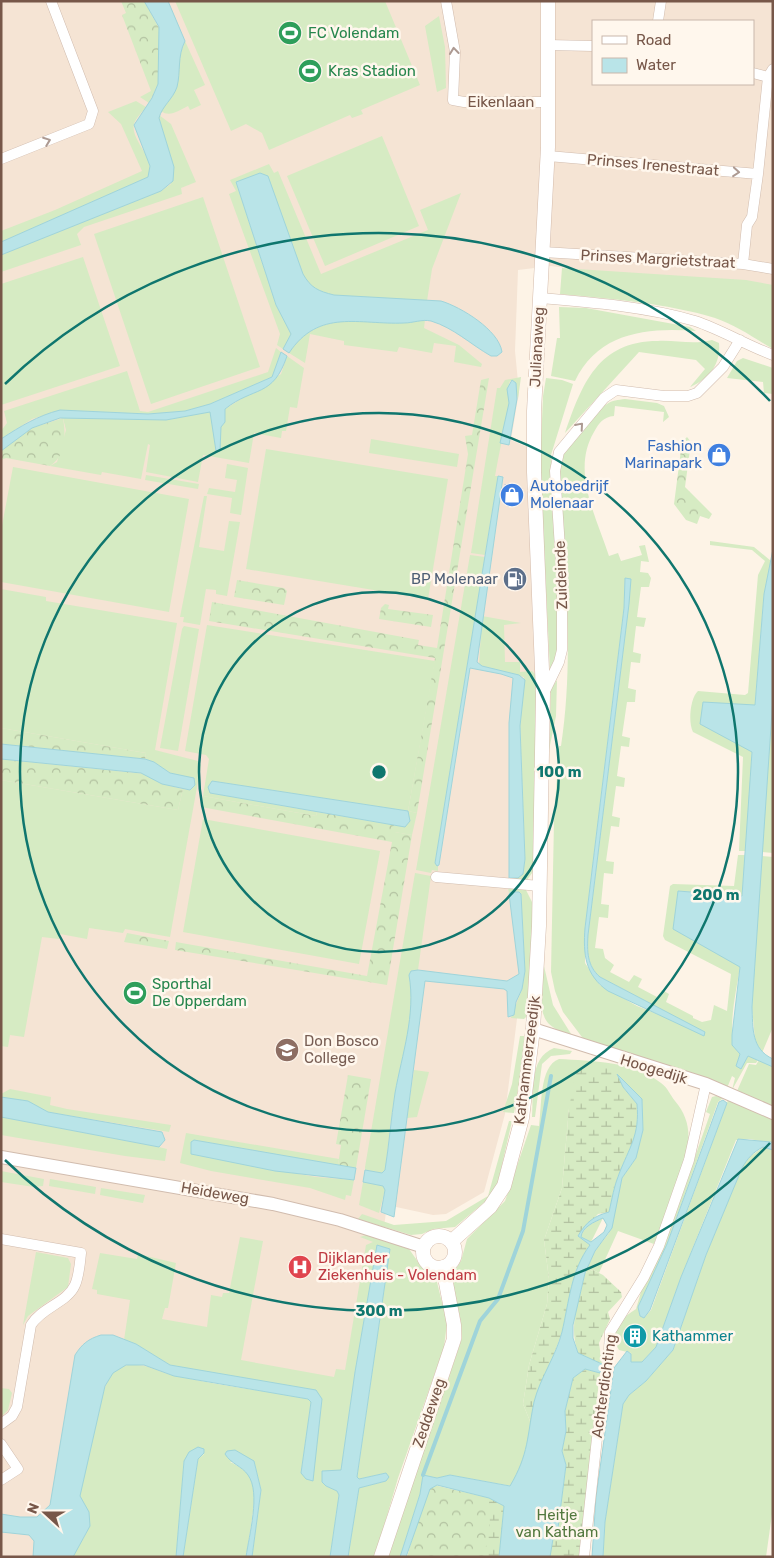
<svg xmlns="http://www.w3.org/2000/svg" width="774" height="1558" viewBox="0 0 774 1558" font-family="Rubik,sans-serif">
  <defs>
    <pattern id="forest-crowns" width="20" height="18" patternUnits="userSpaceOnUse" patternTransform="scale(1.25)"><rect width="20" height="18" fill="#d6ebc3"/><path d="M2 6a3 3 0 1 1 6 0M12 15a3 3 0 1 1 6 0" fill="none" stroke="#b2c1a0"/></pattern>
    <pattern id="wetland-marsh" width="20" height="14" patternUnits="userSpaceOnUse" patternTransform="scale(1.25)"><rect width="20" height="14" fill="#d6ebc3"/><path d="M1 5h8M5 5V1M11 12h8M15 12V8" fill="none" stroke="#b2c1a0"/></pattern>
  </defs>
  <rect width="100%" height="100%" fill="#fdf3e6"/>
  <path fill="#f5e4d4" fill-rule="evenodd" d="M 1,1 L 773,1 L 773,295 L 551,266 L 518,270 L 515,351 L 519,392 L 511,440 L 527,447 L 536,677 L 519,688 L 521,987 L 505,1114 L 484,1192 L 446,1214 L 433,1215 L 387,1205 L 360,1402 L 178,1370 L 46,1557 L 1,1557 ZM 593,21 L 753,21 L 753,84 L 593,84 Z"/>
  <path fill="#d6ebc3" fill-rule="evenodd" d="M 175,1 L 385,1 L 420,85 L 361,110 L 363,114 L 352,118 L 350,115 L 269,150 L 262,133 L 246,124 L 231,131 Z
    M 439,16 L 445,47 L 446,88 L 437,92 L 425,26 Z
    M 185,41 L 205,85 L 194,90 L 201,105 L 190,110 L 188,106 C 179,110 170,118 161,111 L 176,89 L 179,58 Z
    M 136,101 L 146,107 C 142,112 136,118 134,124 C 130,141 157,158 148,177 L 1,242 L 1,231 L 55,210 L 142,171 L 121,124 L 108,112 Z
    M 159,115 L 171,124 L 196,182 L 181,188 L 182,194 L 84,227 L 77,234 L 81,245 L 1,272 L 1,255 L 161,191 L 171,184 L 167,145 L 159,121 Z
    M 382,136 L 419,226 L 325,266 L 287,176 Z
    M 269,164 L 274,173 L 278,171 L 321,274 L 428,230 L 420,210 L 461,193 L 432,269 L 427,301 L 334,295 L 319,292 L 311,287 L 236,182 L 276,305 L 291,334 L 283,349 L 277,345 L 280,334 L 229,194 L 236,191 L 230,180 Z
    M 203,197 L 260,367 L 151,404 L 94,234 Z
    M 83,257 L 120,366 L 1,405 L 1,284 Z
    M 562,268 L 746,280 L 773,285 L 773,349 C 754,338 736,325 715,318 C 666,303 611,299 560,294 Z
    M 559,307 L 586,308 L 690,327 L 696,331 C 648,327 598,332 575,381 L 551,376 L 557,338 L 560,338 Z
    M 425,320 L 424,328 L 459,345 L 482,364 L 481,367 L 454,362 L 456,346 L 434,343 L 432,353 L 399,347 L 397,352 L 344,345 L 344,341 L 310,334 L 305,363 L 289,353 C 322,303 375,328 425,320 Z
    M 712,340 L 719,343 C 721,364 709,379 690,387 L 705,369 L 696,360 L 639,352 L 565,433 C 582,384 598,341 658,341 C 676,340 694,345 712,340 Z
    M 276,348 L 281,352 L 272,377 L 210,404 L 185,411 L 148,414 L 60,410 L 32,419 L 1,439 L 1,431 L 7,423 L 4,411 L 127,371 L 140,411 L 148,412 L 268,372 Z
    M 287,356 L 304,368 L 297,408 L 290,407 L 286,431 L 282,431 L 281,438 L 254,433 L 249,463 L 203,455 L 198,482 L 146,472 L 150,445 L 148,444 L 141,479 L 102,472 L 101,475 L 50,466 L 57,462 L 66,430 L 63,418 L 166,420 L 211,411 L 216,451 L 221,427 L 225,422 L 225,409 L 281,374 Z
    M 743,358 L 773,368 L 773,394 L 764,393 L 763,382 L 727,378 L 737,361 Z
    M 521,377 L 518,399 L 514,382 L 510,381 C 507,390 510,396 509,404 C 505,428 499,452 495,476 L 498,476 L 485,555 L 471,553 L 497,388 L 500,388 L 505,380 Z
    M 546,378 L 562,380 L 573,384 L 551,455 L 558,586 L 557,656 L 550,670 L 540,467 L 543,396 Z
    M 625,399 L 657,403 L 664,406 L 669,417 L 663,422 L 664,412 L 615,406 L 614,416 C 603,417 599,423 594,432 C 571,471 596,516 609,556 L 618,553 L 621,561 L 642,555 L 639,546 L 645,545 L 649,562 L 641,561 L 640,572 L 648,573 L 651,578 L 649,587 L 641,587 L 637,617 L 646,618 L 644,627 L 636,626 L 633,652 L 641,654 L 640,663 L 631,662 L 628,688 L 636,690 L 635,702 L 627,702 L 622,736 L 630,738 L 629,747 L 621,746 L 617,776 L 625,778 L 624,787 L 616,786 L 612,816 L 620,818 L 619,827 L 611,826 L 606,861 L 614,862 L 613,874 L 604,873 L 601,904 L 609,905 L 608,918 L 599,917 L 595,948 L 603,949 L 605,958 L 614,965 L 610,972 L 629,982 L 634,975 L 642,979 L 638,987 L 657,997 L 662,990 L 669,994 L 666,1002 L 693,1016 L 693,1018 L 702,1022 L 711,1020 L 714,1005 L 727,1011 L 731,974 L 665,940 L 663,936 L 670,886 L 673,884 L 734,886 L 738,855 L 745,855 L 742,896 L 678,891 L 740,967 C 737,989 724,1038 740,1054 L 736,1066 L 741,1068 L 748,1056 L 758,1060 L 756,1063 L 747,1063 L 732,1090 L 735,1078 L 732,1076 L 727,1088 L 585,1041 L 563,1012 L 555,991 L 551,972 L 554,821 L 559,746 L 561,746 C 569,694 569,638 566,586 C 565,554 554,483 563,456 C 566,445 596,411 607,404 C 612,400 618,400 625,399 ZM 625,578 L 629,578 L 625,635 L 588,935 C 587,951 587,966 600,977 L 706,1033 L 637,1006 L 600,985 L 585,963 L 585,928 L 624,608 Z
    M 371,439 L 459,454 L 457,467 L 369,453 Z
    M 266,449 L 448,479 L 428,599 L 246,569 Z
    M 227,464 L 248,468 L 241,515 L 230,513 L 232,498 L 207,494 L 209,488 L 235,492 L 237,480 L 225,478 Z
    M 13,467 L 189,499 L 169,612 L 1,582 L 1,531 Z
    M 146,475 L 199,484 L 198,489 L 145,480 Z
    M 204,496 L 207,496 L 199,547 L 224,551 L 229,521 L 240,522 L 227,596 L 216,594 L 216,590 L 206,589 L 200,625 L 183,622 L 184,617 L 180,617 Z
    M 710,541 L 754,547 L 771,561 L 764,594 L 755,706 L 703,703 L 752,751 L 746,851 L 739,851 L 743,757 L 693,732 C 688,723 690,698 698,691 L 745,695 L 748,693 L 758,575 L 765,561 L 752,550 L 710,545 Z
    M 470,555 L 485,557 L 435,863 L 438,866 L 438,871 L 432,870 L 431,873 L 416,870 Z
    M 1,589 L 46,597 L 46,601 L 177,623 L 155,750 L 198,761 L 201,765 L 170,937 L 125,929 L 123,933 L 89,928 L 87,939 L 60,934 L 59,939 L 42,937 L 24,1037 L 10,1035 L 8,1047 L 1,1046 L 1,780 L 178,810 L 183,789 L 190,790 L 195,779 L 170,773 L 154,762 L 145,759 L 146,753 L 1,728 Z
    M 482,616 L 521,623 L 504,625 L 505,662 L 520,662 L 520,672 L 532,671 L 536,675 L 535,869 L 527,880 L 509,878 L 518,878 L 523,873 L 525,859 L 520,726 L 524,677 L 479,665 Z
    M 207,625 L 435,661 L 408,811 L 417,813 L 412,835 L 394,832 L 394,825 L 405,827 L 408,811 L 212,781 L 210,793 L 317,812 L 316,816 L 203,796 L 209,759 L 206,755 L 185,751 Z
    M 184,626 L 199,629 L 178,751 L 160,748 L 182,629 Z
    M 557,680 L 556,716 L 549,750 L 551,689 Z
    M 773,697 L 773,853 L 761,852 Z
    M 203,819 L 380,851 L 359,964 L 183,932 Z
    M 761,856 L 773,857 L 773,1027 L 762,1053 L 755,1040 L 752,1007 Z
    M 415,873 L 431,876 L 418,970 L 411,971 L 409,978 L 412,990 L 412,1005 L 407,1041 L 393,1105 L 385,1171 L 383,1173 L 365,1170 L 365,1167 Z
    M 508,887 L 526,890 L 534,906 L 528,1015 L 524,1019 L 511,1018 L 522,989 L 525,971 L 521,894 L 519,892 L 511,892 L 509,894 Z
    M 544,966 L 553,1005 L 573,1037 C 565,1033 555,1030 549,1024 C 536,1011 543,982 544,966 Z
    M 520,1036 L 524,1036 L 525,1048 L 514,1113 L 503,1112 L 512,1084 Z
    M 554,1048 L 572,1051 L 570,1054 L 551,1056 L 542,1064 L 535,1117 L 532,1117 C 534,1094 528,1058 554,1048 Z
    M 559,1059 C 591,1061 634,1061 661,1083 C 668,1088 670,1095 675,1101 C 687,1115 691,1131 687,1150 C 680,1182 665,1214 654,1244 L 618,1231 L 599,1273 L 593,1270 L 585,1273 L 595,1251 L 609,1233 L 622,1178 L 636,1158 L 643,1130 L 642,1099 L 617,1074 L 569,1108 L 562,1188 L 544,1240 L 549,1279 L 547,1304 L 529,1365 L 523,1404 L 532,1426 L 522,1463 L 511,1486 L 450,1475 L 437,1478 L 423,1476 L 420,1494 L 400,1557 L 388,1557 L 462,1338 L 461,1323 L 453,1283 L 453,1273 L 461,1261 L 467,1239 L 505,1201 L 531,1125 L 539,1126 C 542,1107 539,1066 559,1059 Z
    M 759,1060 L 773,1067 L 773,1107 L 737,1091 L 749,1064 L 756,1065 Z
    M 414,1070 L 429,1072 L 417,1117 L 407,1118 Z
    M 10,1089 L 51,1097 L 50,1105 L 67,1109 L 171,1125 L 169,1132 L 48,1112 L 1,1097 L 1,1094 Z
    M 716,1096 L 723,1098 L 718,1102 L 667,1244 L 638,1307 L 640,1316 L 644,1318 L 651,1310 L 728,1100 L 773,1120 L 773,1143 L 749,1139 L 736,1140 L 681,1277 L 656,1347 L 642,1362 L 631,1362 L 631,1353 L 619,1350 C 608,1333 621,1318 636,1309 L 641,1292 L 669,1231 L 710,1114 L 706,1112 L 712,1097 Z
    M 1,1117 L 159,1147 L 167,1149 L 165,1161 L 125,1156 L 1,1135 Z
    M 509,1121 L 512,1121 L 498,1182 L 493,1193 L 487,1200 L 455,1227 L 433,1229 L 422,1234 L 411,1235 L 358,1219 L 362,1214 L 394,1225 L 446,1221 L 488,1196 Z
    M 186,1133 L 339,1159 L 338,1165 L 194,1140 L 254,1166 L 316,1177 L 354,1180 L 351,1196 L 346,1195 L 345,1200 L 310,1188 L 211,1171 L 180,1163 Z
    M 763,1147 L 773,1150 L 773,1507 L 766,1557 L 603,1557 L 605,1522 L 623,1404 L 629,1395 L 646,1381 L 673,1350 L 706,1255 L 742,1168 L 747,1159 Z
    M 1,1171 L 44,1179 L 43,1186 L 34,1187 L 1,1182 Z
    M 50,1179 L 96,1187 L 95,1194 L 49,1186 Z
    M 363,1182 L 383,1186 L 385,1190 L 379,1213 L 359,1205 Z
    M 101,1188 L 145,1195 L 143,1203 L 100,1195 Z
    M 603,1218 L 591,1242 L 580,1237 C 583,1227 594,1222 603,1218 Z
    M 366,1235 L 409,1249 L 421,1266 L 436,1278 L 447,1323 L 444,1347 L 398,1478 L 375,1557 L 348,1557 L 359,1488 L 386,1481 L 386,1473 L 359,1479 L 357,1477 L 390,1249 L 377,1245 L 355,1372 L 341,1471 L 323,1471 L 326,1486 L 337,1491 L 339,1495 L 330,1557 L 252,1557 L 261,1490 L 254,1461 L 230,1462 C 239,1466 249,1472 253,1482 C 258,1494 248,1542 246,1557 L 183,1557 L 198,1459 L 204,1454 L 204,1449 L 184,1461 L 176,1557 L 73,1557 C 89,1525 96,1530 80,1496 C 83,1472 99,1385 114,1372 C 120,1366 128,1364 136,1365 C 148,1365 157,1371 168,1374 C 214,1385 261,1390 308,1399 L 311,1402 L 301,1473 L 313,1467 L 322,1399 L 170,1365 L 136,1344 L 124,1340 L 130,1300 L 97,1294 L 97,1290 L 92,1289 L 100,1253 L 137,1259 L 138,1254 L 176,1263 L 168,1308 L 165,1308 L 162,1319 L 207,1327 L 211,1295 L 222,1297 L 223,1293 L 229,1293 L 240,1237 L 263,1241 L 241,1360 L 334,1377 L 336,1369 L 345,1370 L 366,1245 L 373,1242 L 360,1237 Z
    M 36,1252 L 68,1258 L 71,1264 L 68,1287 L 28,1316 L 23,1325 Z
    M 1,1388 L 9,1389 L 12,1393 L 8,1410 L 1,1417 Z"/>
  <path fill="url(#forest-crowns)" d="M 121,1 L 144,1 L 160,30 L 158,84 L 149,103 L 140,97 L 151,91 L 122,15 L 126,13 Z
    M 489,378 L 417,813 L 408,811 L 435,658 L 209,621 L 212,602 L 419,640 L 418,645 L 437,648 L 468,454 L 465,436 L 472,435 L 481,380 Z
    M 63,418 C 66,435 66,456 50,466 L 6,458 L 1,460 L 1,451 L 32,428 Z
    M 687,437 L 691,442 L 685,487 L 712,514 L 709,519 L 700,516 L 697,524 L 686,520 L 674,504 L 682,442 Z
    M 237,580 L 284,588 L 287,591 L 284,605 L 234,597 Z
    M 385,604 L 389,605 L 388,609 L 433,615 L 431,627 L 379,619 L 381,608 Z
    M 1,728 L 146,753 L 145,759 L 1,744 Z
    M 1,759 L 146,774 L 162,784 L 183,789 L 178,810 L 1,780 Z
    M 203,796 L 316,816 L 317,812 L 394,825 L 395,832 L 412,835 L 387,985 L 175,950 L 176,942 L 367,976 L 392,842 L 201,807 Z
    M 127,933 L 169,941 L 167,949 L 124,942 Z
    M 348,1075 L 371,1079 L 356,1168 L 338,1165 L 341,1145 L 336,1144 Z
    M 434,1485 L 489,1498 L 504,1506 L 499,1557 L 407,1557 L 427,1487 Z"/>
  <path fill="url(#wetland-marsh)" d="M 577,1067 L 608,1068 L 617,1074 L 623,1087 L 637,1104 L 637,1133 L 618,1176 L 609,1212 L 598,1214 L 578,1236 L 590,1245 C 570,1272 573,1305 561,1335 C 550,1367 536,1392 532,1426 L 523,1404 L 529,1365 L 547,1304 L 549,1279 L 544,1240 L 562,1188 L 569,1108 Z
    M 593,1270 L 603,1275 L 621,1292 L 622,1297 L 608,1312 L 610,1319 L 599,1343 L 602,1364 L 578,1353 C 568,1324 579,1303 585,1273 Z
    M 585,1369 L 600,1373 L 579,1557 L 550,1557 L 553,1539 L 558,1528 L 566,1465 L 562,1451 L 566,1431 L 565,1411 L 573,1378 Z
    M 489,1498 L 504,1506 L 499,1557 L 484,1557 L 490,1524 Z"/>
  <path fill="#b9e4e8" stroke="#9fd4da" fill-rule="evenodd" d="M 144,1 L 168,1 L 185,41 C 177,57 181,71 177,87 C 173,99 162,106 159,118 L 174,167 L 173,181 L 161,191 L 1,255 L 1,242 L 148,177 L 150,166 L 134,125 L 152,98 L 158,84 L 159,27 Z
    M 260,173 L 268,176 L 303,274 C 311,288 318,291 334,295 L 441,301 C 461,307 499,330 502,352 L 497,356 L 491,356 C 470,344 454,328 431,321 C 422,319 413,323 404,323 C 359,325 319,308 289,353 L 283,349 L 291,334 L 276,305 L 236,182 Z
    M 281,352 L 287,356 C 273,398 254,386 225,409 L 225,422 L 221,427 L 220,451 L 216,451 L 210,412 L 166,420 L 60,418 L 32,428 L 1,451 L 1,439 C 21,426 37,416 60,410 L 148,414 L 185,411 L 210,404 L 272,377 Z
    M 512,380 L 516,383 L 517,399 L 509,445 L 500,443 L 509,403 L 507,389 Z
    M 498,476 L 503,477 L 477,662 L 482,666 L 519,675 L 525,680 L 520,726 L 525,859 L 523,874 L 518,878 L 509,878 L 509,723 L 513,678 L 501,674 L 470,668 L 439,865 L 437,866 L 435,863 Z
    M 773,549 L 773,697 L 752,1007 C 753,1028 751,1049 773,1059 L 773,1067 L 748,1056 L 741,1069 L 736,1066 L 740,1054 L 732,1045 L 732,1035 L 740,967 L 673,929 L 678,891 L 742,896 L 752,752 L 700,724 L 703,702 L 755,705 L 764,594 Z
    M 625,578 L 631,579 L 629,604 L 588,935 C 587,951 587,966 600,977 L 705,1032 L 704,1036 L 608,991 C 585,975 583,954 585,928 L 624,608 Z
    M 1,744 L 145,759 L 154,762 L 170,773 L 194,778 L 195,785 L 190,790 L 162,784 L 141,773 L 1,759 Z
    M 212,781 L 408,811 L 410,821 L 405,827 L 210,793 L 208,787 Z
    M 511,892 L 519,892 L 521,894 L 525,971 L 522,989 L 516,1002 L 514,1015 L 508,1017 L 507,991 L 504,989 L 425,981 L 394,1217 L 381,1212 L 385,1190 L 383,1186 L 363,1182 L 365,1170 L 382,1173 L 385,1170 C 389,1145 391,1119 395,1093 C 402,1054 416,1015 409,975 L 411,971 L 418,970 L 507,981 L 519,974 L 509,894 Z
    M 617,1074 L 642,1099 L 643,1130 L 636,1158 L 622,1178 L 612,1228 L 595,1251 L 585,1273 L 573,1325 L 573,1338 L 578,1353 L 602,1364 L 600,1373 L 585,1369 L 573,1378 L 565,1411 L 566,1431 L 562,1451 L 566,1465 L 558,1528 L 553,1539 L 550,1557 L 499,1557 L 504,1506 L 489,1498 L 437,1485 L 430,1489 L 406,1557 L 400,1557 L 420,1494 L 423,1475 L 437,1478 L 450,1475 L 510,1486 C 529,1454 527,1436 534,1402 C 540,1378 556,1356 562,1332 C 569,1302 571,1270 590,1245 L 578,1236 C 586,1222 594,1216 609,1212 C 612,1199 614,1186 619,1174 C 629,1148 640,1135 637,1104 L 623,1087 ZM 603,1218 L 607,1225 L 604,1232 L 591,1242 L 581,1237 C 582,1227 594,1222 603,1218 Z
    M 1,1097 L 28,1101 L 48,1112 L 162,1132 L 165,1140 L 159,1147 L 1,1117 Z
    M 723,1100 L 727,1103 L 650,1310 L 644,1318 L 640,1316 L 638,1307 L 667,1244 L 719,1102 Z
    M 738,1139 L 771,1142 L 773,1143 L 773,1150 L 763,1147 C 753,1152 747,1159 742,1168 L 706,1255 L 673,1350 L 646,1381 L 629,1395 L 623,1404 L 605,1522 L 603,1557 L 592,1557 L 596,1497 L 614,1368 L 627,1351 L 631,1354 L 631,1362 L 642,1362 L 656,1347 L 681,1277 Z
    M 194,1140 L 356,1168 L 354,1180 L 275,1171 L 191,1154 L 191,1142 Z
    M 377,1245 L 390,1249 L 357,1477 L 359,1479 L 386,1473 L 389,1477 L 386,1481 L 359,1488 L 348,1557 L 330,1557 L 339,1495 L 337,1491 L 326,1486 L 322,1482 L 322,1471 L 341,1470 L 355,1372 Z
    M 101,1335 L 113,1335 L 136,1344 L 170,1365 L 316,1390 L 322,1399 L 313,1481 L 306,1479 L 301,1473 L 311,1402 L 308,1399 L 174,1376 L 144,1365 L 126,1365 L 113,1373 L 105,1386 L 80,1496 L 89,1512 L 90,1526 L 73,1557 L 33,1557 L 34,1541 L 29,1535 L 1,1532 L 1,1514 L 20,1517 L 37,1517 L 50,1505 L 75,1355 C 82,1344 88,1339 101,1335 Z
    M 198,1447 L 204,1449 L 204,1453 L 198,1459 L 183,1557 L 176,1557 L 184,1461 L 189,1452 Z
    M 235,1450 L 254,1461 L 261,1490 L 252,1557 L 246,1557 C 249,1535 261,1493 248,1475 C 242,1466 231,1464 225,1454 L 227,1451 Z"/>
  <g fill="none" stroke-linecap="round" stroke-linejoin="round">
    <path stroke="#9fd4da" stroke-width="4" d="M 423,1475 L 480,1321 L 498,1299 L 523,1231 L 551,1076"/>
    <g stroke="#d1bcae" stroke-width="11">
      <path id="minor" d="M 446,1 L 455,52 L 453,100 L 464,102 L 549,102
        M 658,21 L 661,1
        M 548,45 L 593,46
        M 753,73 L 768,77
        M 548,156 L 758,174
        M 1,159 L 89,124 L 93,111 L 51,1
        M 543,252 L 743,264 L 773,269
        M 743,264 L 747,225 L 752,217 L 758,174 L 768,77 L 773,69
        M 540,298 C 590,302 648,307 695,321 C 722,330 746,345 773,355
        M 544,693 L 559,662 L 562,650 L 562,579 L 555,471 L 559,452 L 604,398 L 616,390 L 664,396 L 688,396 L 697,393 L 723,367 L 740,340
        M 436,877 L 540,886
        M 1,1239 L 81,1253 C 80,1263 79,1276 75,1285 C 67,1303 42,1307 31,1325 L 17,1407 L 12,1416 L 1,1424
        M 1,1444 L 18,1469 L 1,1480
        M 584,1557 L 597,1438 L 608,1369 L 610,1332 L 644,1277 L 659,1246 L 689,1160 L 706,1084"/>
    </g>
    <g stroke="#d1bcae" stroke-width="14">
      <path id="tertiary" d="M 533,1029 L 706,1084 L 773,1113
        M 1,1157 L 273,1204 L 340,1220 L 424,1247"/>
    </g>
    <g stroke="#d4bbab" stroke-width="15">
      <path id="secondary" d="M423 1252a16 16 0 1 1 32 0a16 16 0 1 1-32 0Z
        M 452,1241 L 490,1207 L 504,1186 L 522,1118 L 533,1029 L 539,926 L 543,694 L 534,472 L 534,411 L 548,147 L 548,1
        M 381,1557 L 454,1339 L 454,1325 L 443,1267"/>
    </g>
    <use href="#minor" stroke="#fff" stroke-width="10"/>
    <use href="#tertiary" stroke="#fff" stroke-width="12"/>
    <use href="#secondary" stroke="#fff" stroke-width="14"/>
  </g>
  <defs><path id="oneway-chevron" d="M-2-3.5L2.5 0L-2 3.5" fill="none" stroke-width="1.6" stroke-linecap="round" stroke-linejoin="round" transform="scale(1.25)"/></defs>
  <g stroke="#ad9a92">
    <use href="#oneway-chevron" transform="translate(454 51) rotate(-96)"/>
    <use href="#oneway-chevron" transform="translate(47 141) rotate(-21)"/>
    <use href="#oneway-chevron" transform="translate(736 172) rotate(5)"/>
    <use href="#oneway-chevron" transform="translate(580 426) rotate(-49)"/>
  </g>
  <g fill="none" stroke="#0f766e" stroke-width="2.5">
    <circle cx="379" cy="772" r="180"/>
    <circle cx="379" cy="772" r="359"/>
    <path d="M770 1143A539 539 0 0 1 5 1160M5 384A539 539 0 0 1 770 401"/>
  </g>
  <defs>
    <g id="stadium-disc" transform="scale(1.25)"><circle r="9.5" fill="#2e9e5b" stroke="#fff7ed"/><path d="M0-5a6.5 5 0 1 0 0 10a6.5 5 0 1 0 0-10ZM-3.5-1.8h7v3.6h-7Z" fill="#fff"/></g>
    <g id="shop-disc" transform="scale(1.25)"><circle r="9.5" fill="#3f7fe0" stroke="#fff7ed"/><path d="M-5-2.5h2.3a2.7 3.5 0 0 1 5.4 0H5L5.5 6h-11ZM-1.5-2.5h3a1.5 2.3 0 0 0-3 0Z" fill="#fff"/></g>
    <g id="fuel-disc" transform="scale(1.25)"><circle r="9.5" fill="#5c6f8a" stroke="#fff7ed"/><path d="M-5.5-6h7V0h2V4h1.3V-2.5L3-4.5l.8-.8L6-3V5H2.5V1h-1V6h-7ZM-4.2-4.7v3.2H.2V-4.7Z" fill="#fff"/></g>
    <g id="school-disc" transform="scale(1.25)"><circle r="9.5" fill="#8d6e63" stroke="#fff7ed"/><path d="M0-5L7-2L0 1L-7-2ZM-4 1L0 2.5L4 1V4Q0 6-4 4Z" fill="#fff"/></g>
    <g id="hospital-disc" transform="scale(1.25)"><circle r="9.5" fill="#e0444e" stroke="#fff7ed"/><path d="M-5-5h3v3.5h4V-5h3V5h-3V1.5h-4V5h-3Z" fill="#fff"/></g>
    <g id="building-disc" transform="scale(1.25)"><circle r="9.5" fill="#0f9aa8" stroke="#fff7ed"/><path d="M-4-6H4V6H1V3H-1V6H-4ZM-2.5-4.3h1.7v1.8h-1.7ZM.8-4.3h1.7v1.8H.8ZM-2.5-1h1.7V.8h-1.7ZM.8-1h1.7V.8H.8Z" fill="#fff"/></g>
  </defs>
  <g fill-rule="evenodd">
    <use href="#stadium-disc" x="290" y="33"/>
    <use href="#stadium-disc" x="310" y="71"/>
    <use href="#shop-disc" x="719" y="455"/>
    <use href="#shop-disc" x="512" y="495"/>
    <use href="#fuel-disc" x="515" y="579"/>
    <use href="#stadium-disc" x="135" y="993"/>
    <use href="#school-disc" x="287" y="1050"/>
    <use href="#hospital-disc" x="300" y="1267"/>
    <use href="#building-disc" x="635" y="1336"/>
  </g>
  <g text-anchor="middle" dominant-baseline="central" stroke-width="5" stroke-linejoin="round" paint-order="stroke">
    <g font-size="15" fill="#27864d" stroke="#fff7ed" text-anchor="start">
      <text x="308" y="33">FC Volendam</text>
      <text x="328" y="71">Kras Stadion</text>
      <text x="152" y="984">Sporthal<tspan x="152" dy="17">De Opperdam</tspan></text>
    </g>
    <g font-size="15" fill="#775749" stroke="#fff7ed">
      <text x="501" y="102">Eikenlaan</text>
      <text transform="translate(653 165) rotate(5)">Prinses Irenestraat</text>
      <text transform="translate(658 259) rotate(3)">Prinses Margrietstraat</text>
      <text transform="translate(537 347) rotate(-87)">Julianaweg</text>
      <text transform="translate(561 575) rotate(-92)">Zuideinde</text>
      <text transform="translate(527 1060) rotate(-83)">Kathammerzeedijk</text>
      <text transform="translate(654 1069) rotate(17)">Hoogedijk</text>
      <text transform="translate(215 1193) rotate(10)">Heideweg</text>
      <text transform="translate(604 1386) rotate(-82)">Achterdichting</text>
      <text transform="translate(429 1413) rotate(-71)">Zeddeweg</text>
    </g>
    <g font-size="15" fill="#366cbe" stroke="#fff7ed" text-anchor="end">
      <text x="702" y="446">Fashion<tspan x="702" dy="17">Marinapark</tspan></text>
      <text x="530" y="486" text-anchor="start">Autobedrijf<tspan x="530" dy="17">Molenaar</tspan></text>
    </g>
    <g font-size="15" fill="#4e5e75" stroke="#fff7ed" text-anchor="end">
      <text x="498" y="579">BP Molenaar</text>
    </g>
    <g font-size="15" fill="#785e54" stroke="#fff7ed" text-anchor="start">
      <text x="304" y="1041">Don Bosco<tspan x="304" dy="17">College</tspan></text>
    </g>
    <g font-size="15" fill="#be3a42" stroke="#fff7ed" text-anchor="start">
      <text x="318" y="1258">Dijklander<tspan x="318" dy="17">Ziekenhuis - Volendam</tspan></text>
    </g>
    <g font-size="15" fill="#0d838f" stroke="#fff7ed" text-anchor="start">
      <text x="652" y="1336">Kathammer</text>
    </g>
    <g font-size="15" fill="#52783e" stroke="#fff7ed">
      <text x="557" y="1515">Heitje<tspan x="557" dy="17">van Katham</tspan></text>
    </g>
  </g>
  <circle cx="379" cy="772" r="8" fill="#0f766e" stroke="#fff7ed" stroke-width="2.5"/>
  <g font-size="15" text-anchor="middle" font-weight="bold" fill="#0f766e" stroke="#fff7ed" stroke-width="5" stroke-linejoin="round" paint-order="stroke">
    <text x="559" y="777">100 m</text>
    <text x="716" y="900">200 m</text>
    <text x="379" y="1316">300 m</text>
  </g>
  <rect width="774" height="1558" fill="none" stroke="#775749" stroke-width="5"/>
  <rect x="592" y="20" width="162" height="65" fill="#fff7ed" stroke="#c9b7ab"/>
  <rect x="602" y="36" width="25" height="8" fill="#ffffff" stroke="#c9b7ab"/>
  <text x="636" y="45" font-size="15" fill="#775749">Road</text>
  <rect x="602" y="58" width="25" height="15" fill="#b9e4e8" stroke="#c9b7ab"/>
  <text x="636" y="70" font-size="15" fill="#775749">Water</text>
  <g transform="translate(45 1513) rotate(291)" stroke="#fff7ed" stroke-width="4" paint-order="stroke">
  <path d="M0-4L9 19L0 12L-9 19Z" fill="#775749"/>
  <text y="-8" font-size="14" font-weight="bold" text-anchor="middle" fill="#775749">N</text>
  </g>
</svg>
